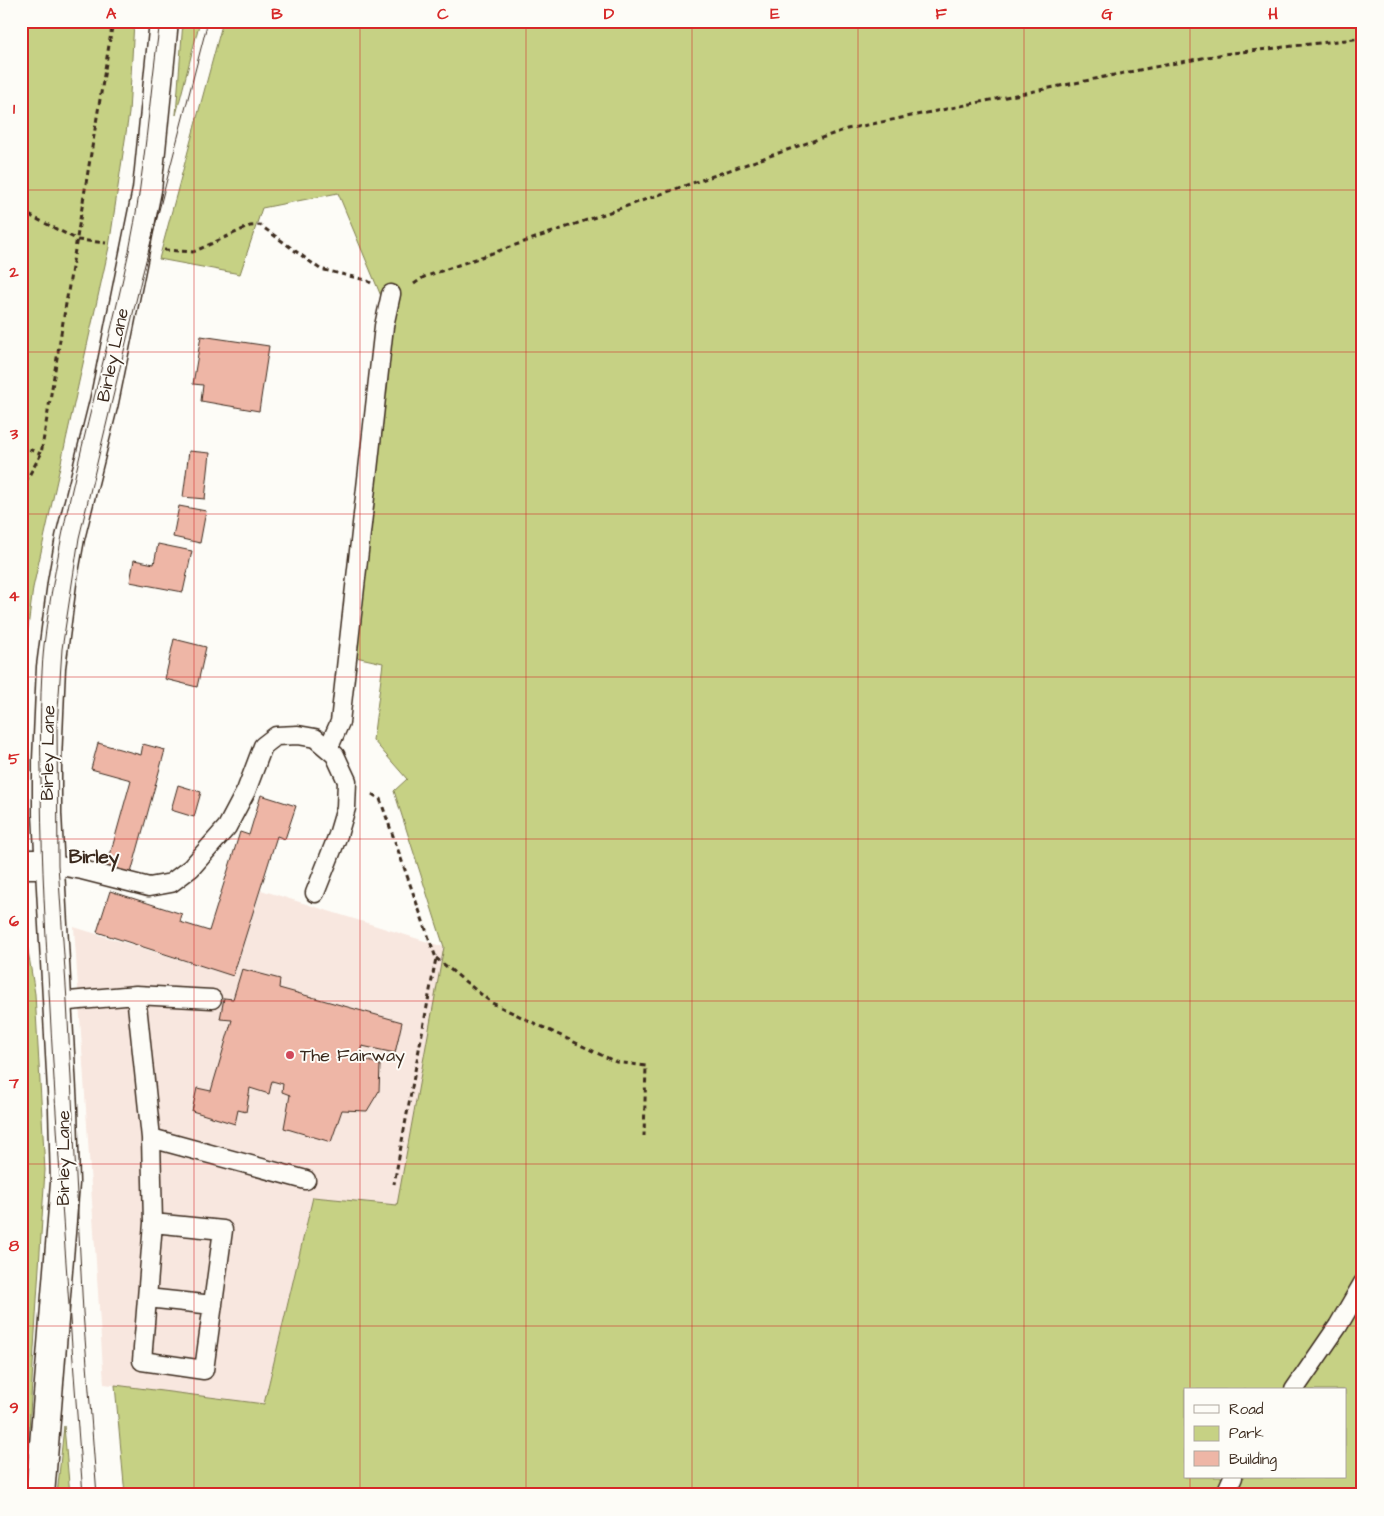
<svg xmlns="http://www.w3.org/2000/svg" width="1384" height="1516" viewBox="0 0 1384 1516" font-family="'Architects Daughter',sans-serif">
  <rect width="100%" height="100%" fill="#fdfcf7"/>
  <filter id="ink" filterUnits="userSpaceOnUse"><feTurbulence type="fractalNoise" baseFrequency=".02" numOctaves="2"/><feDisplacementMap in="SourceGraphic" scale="10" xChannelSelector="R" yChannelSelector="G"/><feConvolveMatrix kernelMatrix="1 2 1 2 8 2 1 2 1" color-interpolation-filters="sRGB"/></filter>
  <g filter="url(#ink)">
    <path fill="#f8e7df" d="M 261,890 L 444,947 L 397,1206 L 313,1197 L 264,1404 L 104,1384 L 74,927 L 233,976 Z"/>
    <path fill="#c6d184" stroke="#807e51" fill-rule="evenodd" d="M 21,21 L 134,21 L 129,113 L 109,247 L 33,588 L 21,683 Z
      M 183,21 L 200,21 L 176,115 Z
      M 223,21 L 1363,21 L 1363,1495 L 125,1495 L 115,1385 L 264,1404 L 313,1197 L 397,1205 L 444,947 L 394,791 L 407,779 L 373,740 L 383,663 L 342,654 L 381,296 L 338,193 L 262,208 L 240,274 L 159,259 ZM 1185,1390 L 1345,1390 L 1345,1477 L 1185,1477 Z
      M 21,907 L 35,994 L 45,1170 L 25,1495 L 21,1495 Z
      M 64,1426 L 70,1495 L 57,1495 Z"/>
    <path fill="#eeb6a6" stroke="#3b2a1e" d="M 201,336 L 269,346 L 259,411 L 201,401 L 203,385 L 193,384 Z
      M 189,451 L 210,453 L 205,499 L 183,497 Z
      M 179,506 L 206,511 L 200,543 L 173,537 Z
      M 158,544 L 192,551 L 183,592 L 130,582 L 134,560 L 154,564 Z
      M 174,639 L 206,647 L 197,687 L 165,679 Z
      M 98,743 L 141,755 L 143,744 L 165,750 L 131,873 L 107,866 L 131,780 L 91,769 Z
      M 178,785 L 201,792 L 194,817 L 171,810 Z
      M 261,795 L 296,806 L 285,839 L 277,836 L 233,976 L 97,932 L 110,891 L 182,914 L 180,922 L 209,931 L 240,832 L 249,835 Z
      M 242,969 L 280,979 L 279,988 L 402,1022 L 395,1053 L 362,1046 L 358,1057 L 380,1065 L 379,1091 L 367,1111 L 342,1110 L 331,1142 L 284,1128 L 290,1095 L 282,1092 L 283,1084 L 272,1081 L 269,1094 L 250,1088 L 246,1112 L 238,1110 L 235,1124 L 192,1111 L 197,1088 L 211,1091 L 232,1020 L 220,1019 L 224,998 L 233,999 Z"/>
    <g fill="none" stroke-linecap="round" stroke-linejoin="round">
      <g stroke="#3b2a1e" stroke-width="21">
        <path id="service" d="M 328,749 L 340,722 L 384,326 L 391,294
          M 49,864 L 82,870 L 149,887 L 171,883 L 191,868 L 227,827 L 246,791 L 263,746 L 276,736 L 298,735 L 315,738 L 335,755 L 347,781 L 346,808 L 338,835 L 315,893
          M 136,995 L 212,999
          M 58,1002 L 136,995 L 151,1138 L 153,1223 L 142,1361 L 204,1370 L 223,1230 L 153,1223
          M 151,1138 L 306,1180
          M 147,1298 L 213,1305
          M 1294,1390 L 1338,1326 L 1363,1283
          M 1225,1495 L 1233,1477"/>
      </g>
      <g stroke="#3b2a1e" stroke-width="31">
        <path id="minor" d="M 21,864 L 49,864"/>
      </g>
      <g stroke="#3b2a1e" stroke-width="31">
        <path id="tertiary" d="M 40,1495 L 65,1183 L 63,1109 L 47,814 L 47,760 L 51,667 L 62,583 L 70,538 L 104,402 L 147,190 L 164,21"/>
      </g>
      <path stroke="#3b2a1e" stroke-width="3" stroke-dasharray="5 4" stroke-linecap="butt" d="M 21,211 L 78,240 L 106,243
        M 164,250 L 193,252 L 250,226 L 260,225 L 320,269 L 366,280 L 371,283
        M 414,284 L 424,277 L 847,129 L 1144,69 L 1224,54 L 1363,38
        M 21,446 L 41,454
        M 21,490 L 41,454 L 113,21
        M 372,794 L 380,799 L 436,958 L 394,1184
        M 436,958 L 492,1003 L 616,1062 L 646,1066 L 644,1136"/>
      <use href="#service" stroke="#fdfcf7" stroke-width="18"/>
      <use href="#minor" stroke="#fdfcf7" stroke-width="28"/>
      <use href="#tertiary" stroke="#fdfcf7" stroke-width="28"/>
      <path stroke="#3b2a1e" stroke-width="1" d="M 83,1495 C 70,1321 57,1147 48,973 C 44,906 41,839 41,772 C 40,730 40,687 44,645 C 60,511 101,382 129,251 C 145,175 149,98 160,21
        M 97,1495 L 83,1312 L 67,1001 L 58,865 L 57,725 L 62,649 L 79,538 L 142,276 L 208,21"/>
    </g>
  </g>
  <path fill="none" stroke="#d62828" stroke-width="1" stroke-opacity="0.55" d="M 194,21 L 194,1495M 360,21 L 360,1495M 526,21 L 526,1495M 692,21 L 692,1495M 858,21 L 858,1495M 1024,21 L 1024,1495M 1190,21 L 1190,1390M 21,190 L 1363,190M 21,352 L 1363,352M 21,514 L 1363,514M 21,677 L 1363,677M 21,839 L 1363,839M 21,1001 L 1363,1001M 21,1164 L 1363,1164M 21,1326 L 1363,1326M 1190,1477 L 1190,1495"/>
  <circle fill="#d1495b" stroke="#fdfcf7" stroke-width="2" cx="290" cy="1055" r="5"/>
  <g text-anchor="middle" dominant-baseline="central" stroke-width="4" stroke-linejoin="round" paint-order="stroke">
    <g font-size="18" fill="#3b2a1e" stroke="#fdfcf7">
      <text transform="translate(113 355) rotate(-78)">Birley Lane</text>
      <text transform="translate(48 753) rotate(-89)">Birley Lane</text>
      <text transform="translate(63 1158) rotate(-90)">Birley Lane</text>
    </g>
    <g font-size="18" fill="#3b2a1e" stroke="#fdfcf7" text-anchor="start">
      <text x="300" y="1055">The Fairway</text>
    </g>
    <g font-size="19" font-weight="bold" fill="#3b2a1e" stroke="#fdfcf7">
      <text x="94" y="857">Birley</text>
    </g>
  </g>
  <rect width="1384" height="1516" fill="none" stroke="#fdfcf7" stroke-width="55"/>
  <rect x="1184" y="1388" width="162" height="90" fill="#fdfcf7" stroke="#afa8a0"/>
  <rect x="1194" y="1405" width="25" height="8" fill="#fdfcf7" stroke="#afa8a0"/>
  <text x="1229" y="1414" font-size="15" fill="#3b2a1e">Road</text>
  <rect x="1194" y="1426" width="25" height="15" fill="#c6d184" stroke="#afa8a0"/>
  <text x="1229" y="1438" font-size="15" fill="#3b2a1e">Park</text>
  <rect x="1194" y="1451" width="25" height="15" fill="#eeb6a6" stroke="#afa8a0"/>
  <text x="1229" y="1464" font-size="15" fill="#3b2a1e">Building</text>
  <rect x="28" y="28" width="1328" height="1460" fill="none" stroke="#d62828" stroke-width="2"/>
  <g font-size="16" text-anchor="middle" font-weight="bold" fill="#d62828">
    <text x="111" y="19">A</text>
    <text x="277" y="19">B</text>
    <text x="443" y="19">C</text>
    <text x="609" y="19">D</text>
    <text x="775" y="19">E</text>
    <text x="941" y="19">F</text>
    <text x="1107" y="19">G</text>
    <text x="1273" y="19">H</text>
    <text x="14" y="114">1</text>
    <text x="14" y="277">2</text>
    <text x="14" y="439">3</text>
    <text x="14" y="601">4</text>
    <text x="14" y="764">5</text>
    <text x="14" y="926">6</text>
    <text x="14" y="1088">7</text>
    <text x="14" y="1251">8</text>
    <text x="14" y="1413">9</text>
  </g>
</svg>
